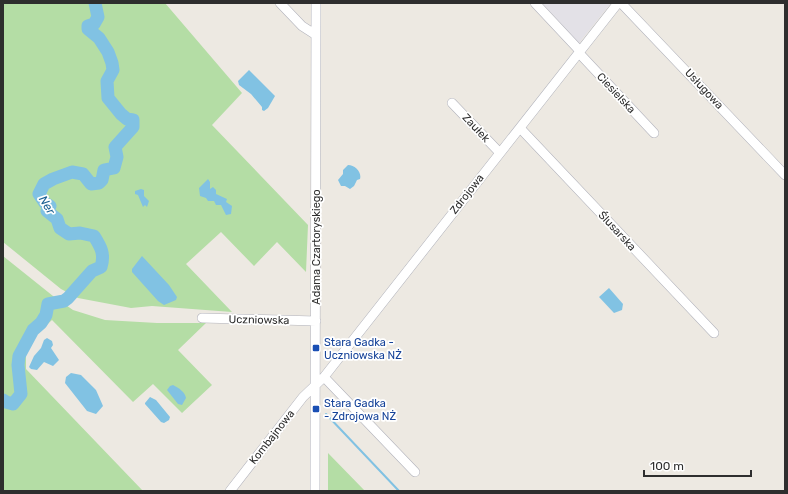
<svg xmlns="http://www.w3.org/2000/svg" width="788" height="494" viewBox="0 0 788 494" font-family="Rubik,sans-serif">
  <rect width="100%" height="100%" fill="#ede9e2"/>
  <path fill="#e3e1e7" d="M 542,3 L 611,3 L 579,43 Z"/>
  <path fill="#b4dda5" d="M 3,3 L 165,3 L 242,93 L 212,125 L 308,225 L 306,272 L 277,242 L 254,266 L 221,232 L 186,264 L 232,312 L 152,306 L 131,308 L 78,298 L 61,289 L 3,242 Z
    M 3,256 L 53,296 L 73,310 L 105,320 L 157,323 L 206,323 L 178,350 L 212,385 L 182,413 L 153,384 L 133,402 L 52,320 L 37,334 L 26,352 L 26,369 L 143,491 L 3,491 Z
    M 328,453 L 365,491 L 328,491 Z"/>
  <path fill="#81c2e3" d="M 249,70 L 275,96 L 268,108 L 264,111 L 262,110 L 262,107 L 251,94 L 239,85 L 238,81 Z
    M 348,165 C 355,165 362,172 360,179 L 357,180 L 354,186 L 350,189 L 345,186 L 341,186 L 338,180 L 343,174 L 343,170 Z
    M 208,179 L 210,182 L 210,189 L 213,187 L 216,190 L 216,194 L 227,199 L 226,202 L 232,206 L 231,214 L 226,215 L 221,205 L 216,205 L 214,201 L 208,201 L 206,198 L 200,196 L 199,188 Z
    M 141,189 L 144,190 L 144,196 L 149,201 L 147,207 L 145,205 L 143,207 L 138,195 L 135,194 L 135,191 Z
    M 142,256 L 169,285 L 177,297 L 176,300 L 164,305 L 158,301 L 132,272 L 132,269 Z
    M 609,288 L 623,304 L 622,310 L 614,313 L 599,297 Z
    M 47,338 L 52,341 L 53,345 L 51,348 L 59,360 L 53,366 L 44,362 L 37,370 L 31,369 L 29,367 L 34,356 L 41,348 L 44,340 Z
    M 71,373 L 81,375 L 96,390 L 103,406 L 96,414 L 87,411 L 65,383 L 66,377 Z
    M 173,385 C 179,388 185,392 186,398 L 182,405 L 178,404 L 167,390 L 170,386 Z
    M 150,397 L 156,400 L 170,417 L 169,420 L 164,423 L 161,422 L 145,404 L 145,403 Z"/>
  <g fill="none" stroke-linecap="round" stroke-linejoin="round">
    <path stroke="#81c2e3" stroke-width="2" d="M 326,414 L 399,491"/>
    <path stroke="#81c2e3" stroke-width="13" d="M 3,400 L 6,402 L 13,404 L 21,394 L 18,365 L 19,356 L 33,330 L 41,323 L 46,315 L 48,304 L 64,301 L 68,298 L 92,271 L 101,267 C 105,254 101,247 94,236 L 80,233 L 69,234 L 60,228 L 57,219 L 47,211 L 50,206 L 45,203 L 39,194 L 44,184 L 53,179 L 72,172 L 83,174 L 91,184 L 99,183 L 102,180 L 104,170 L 114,168 L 117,157 L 115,147 L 133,127 L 133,120 L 127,119 L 121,114 L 108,98 L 107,81 L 113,70 L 112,63 L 108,52 L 99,38 L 88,29 L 88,26 L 94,24 L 98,17 L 95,3"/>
    <g stroke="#b2b3bc" stroke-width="10">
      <path id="minor" d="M 280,3 L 302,26 L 316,35
        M 535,3 L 580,51
        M 621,3 L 785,175
        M 579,53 L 654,133
        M 452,103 L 500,153
        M 520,128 L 714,333
        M 202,318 L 316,321
        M 324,377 L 415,472
        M 230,491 L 303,397 L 324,377 L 618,3
        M 315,491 L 316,3"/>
    </g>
    <use href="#minor" stroke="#fff" stroke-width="9"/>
  </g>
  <g fill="#1a4fb4" stroke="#fff" stroke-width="1.5">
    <rect x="312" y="344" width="8" height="8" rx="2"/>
    <rect x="312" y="405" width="8" height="8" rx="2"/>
  </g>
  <g text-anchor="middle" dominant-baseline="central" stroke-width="3.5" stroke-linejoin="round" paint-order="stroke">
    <g font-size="11" fill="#2e2e2e" stroke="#fff">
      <text transform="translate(704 89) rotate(47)">Usługowa</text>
      <text transform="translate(616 93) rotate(47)">Ciesielska</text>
      <text transform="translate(476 128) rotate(47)">Zaułek</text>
      <text transform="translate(467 194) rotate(-52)">Zdrojowa</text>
      <text transform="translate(617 231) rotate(47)">Ślusarska</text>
      <text transform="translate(316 247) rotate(-90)">Adama Czartoryskiego</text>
      <text transform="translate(259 320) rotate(1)">Uczniowska</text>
      <text transform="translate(272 437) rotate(-52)">Kombajnowa</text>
    </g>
    <g font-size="11" fill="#164399" stroke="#fff" text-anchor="start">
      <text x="324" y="342">Stara Gadka -<tspan x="324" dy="13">Uczniowska NŻ</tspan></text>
      <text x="324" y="403">Stara Gadka<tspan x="324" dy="13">- Zdrojowa NŻ</tspan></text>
    </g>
    <g font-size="12" font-style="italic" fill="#1d6293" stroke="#fff">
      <text transform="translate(47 205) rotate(59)">Ner</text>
    </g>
  </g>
  <rect width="788" height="494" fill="none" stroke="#2e2e2e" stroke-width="8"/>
  <path d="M644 470v6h107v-6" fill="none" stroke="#2e2e2e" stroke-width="2"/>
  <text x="650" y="470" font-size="12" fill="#2e2e2e" stroke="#ffffff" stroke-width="3" paint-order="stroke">100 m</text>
</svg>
